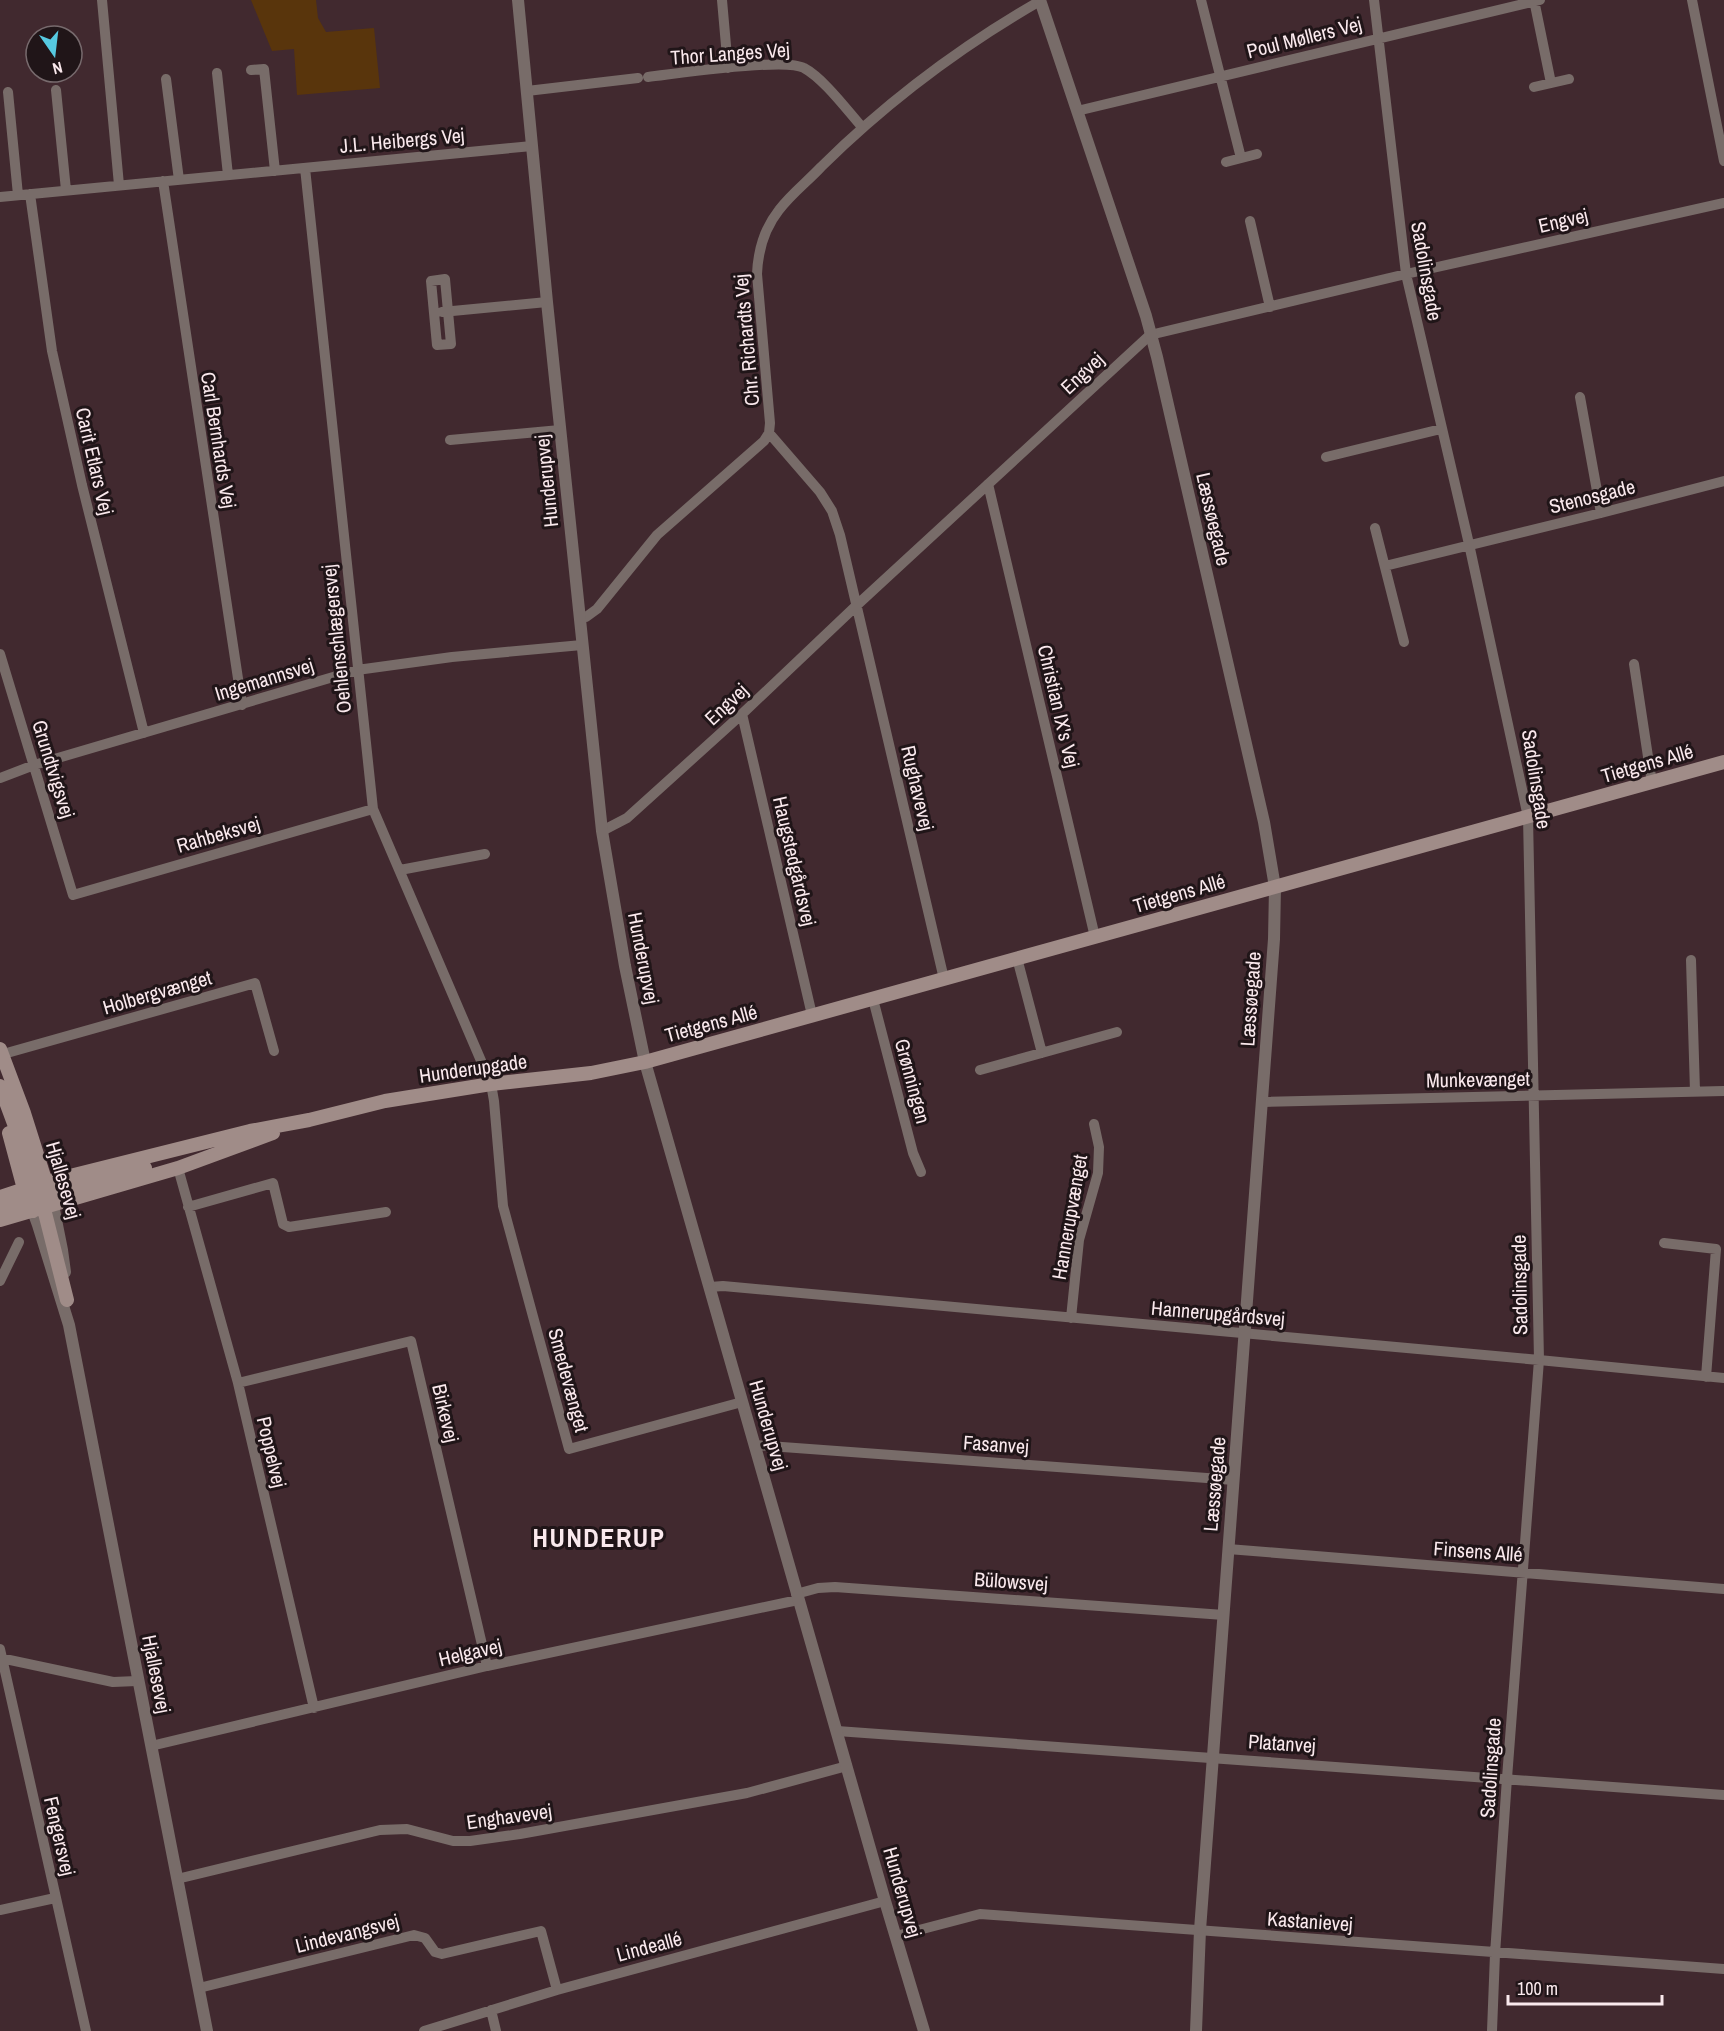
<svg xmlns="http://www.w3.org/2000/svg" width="1724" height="2031" viewBox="0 0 1724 2031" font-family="'Archivo Narrow',sans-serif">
  <rect width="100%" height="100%" fill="#41292f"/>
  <path fill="#59350c" d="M 251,0 L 316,0 L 318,18 L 326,32 L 374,28 L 380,88 L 297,95 L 294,49 L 272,51 Z"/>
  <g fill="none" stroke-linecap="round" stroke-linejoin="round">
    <path stroke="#786c69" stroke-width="10" d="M 102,0 L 119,185
      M 722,0 L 728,68
      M 1201,0 L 1241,158
      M 1374,0 L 1406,274 L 1469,544 L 1528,817 L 1539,1360 L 1507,1778 L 1495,1954 L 1492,2031
      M 1534,0 L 1551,83
      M 1692,0 L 1724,161
      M 251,70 L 264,69 L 275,171
      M 217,73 L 228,175
      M 648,77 C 675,74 785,57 804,68 C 823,78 847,110 862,127
      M 166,79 L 179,180
      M 1534,87 L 1569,79
      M 56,90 L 66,190
      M 527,91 L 638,78
      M 8,92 L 18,195
      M 1077,111 L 1540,0
      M 1226,162 L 1257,154
      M 305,168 L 373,809 L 491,1084 L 494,1101 L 503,1206 L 569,1449 L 742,1402
      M 163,181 L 242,705
      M 30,194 L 52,351 L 82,485 L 144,733
      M 0,197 L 532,146
      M 1250,221 L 1270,307
      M 445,279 L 451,344 L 437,345 L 431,281 Z
      M 442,312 L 547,302
      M 1580,397 L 1601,513
      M 769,433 L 820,492 L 832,511 L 840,535 L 944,979
      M 450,440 L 560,430
      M 1326,457 L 1441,429
      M 988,484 L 1095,937
      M 1375,528 L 1404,642
      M 1385,566 L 1601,513 L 1724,481
      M 579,617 L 586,617 L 597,609 L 657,535 L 764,441 L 769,433 L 770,423 L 757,274 C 758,250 764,229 779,210 C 791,194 808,181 821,167 C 888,101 958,48 1040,1
      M 0,654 L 73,895 L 373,809
      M 1634,664 L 1652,783
      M 742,714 L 812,1015
      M 0,778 L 34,765 L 357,670 L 452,657 L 582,645
      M 602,831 L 627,818 L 742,714 L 857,605 L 1150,335 L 1406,274 L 1724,203
      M 400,870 L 485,854
      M 1017,958 L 1042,1053
      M 1691,960 L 1695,1091
      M 873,999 L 913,1153 L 921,1172
      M 0,1055 L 255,983 L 274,1051
      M 980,1070 L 1117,1032
      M 1262,1102 L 1724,1091
      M 178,1168 L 238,1383 L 314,1708
      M 188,1207 L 273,1183 L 283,1224 L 289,1227 L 386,1212
      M 1664,1243 L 1716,1249 L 1706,1377
      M 0,1281 L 19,1242
      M 710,1287 L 723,1286 L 1539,1360 L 1724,1378
      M 1071,1318 L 1079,1240 L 1098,1173 L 1099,1147 L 1094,1124
      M 238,1383 L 411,1341 L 487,1666
      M 754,1445 L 1234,1480
      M 1228,1549 L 1724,1589
      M 796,1594 L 818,1588 L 835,1587 L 1224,1615
      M 0,1649 L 86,2031
      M 0,1658 L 113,1682 L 137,1681
      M 837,1731 L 1724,1795
      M 151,1746 L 487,1666 L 798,1600
      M 177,1879 L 380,1830 L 407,1829 L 453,1841 L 470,1841 L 520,1834 L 747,1793 L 847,1766
      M 0,1910 L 55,1898
      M 896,1936 L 980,1914 L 1724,1969
      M 199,1988 L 414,1935 L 425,1938 L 435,1952 L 442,1954 L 541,1931 L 557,1990
      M 491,2010 L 496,2031
      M 424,2031 L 557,1990 L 885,1901"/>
    <path stroke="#786c69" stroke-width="12" d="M 518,0 L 547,302 L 602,831 L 625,966 L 645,1062 L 885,1901 L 924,2031
      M 1040,0 L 1146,316 L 1157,357 L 1264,822 L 1275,887 L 1274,939 L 1200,1930 L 1196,2031
      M 30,1203 L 38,1225 L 69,1325 L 207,2031
      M 53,1205 L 62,1250 L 65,1272"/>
    <path stroke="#a08c88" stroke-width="14" d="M 0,1049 L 24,1113 L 48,1189
      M 0,1086 L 39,1191
      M 9,1133 L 24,1189
      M 0,1197 L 46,1182 L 250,1131 L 309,1120 L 385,1101 L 491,1084 L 591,1073 L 645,1062 L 1724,762
      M 40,1200 L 43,1205 L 67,1300
      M 0,1209 L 35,1197 L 40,1194
      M 33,1211 L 37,1201 L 45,1197 L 145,1168
      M 0,1220 L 178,1168 L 273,1133"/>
  </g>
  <g text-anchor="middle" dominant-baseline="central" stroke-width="6" stroke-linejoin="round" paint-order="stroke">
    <g font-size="20" fill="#fae9ed" stroke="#201518">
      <text transform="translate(1304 37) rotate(-14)">Poul Møllers Vej</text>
      <text transform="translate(730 53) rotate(-4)">Thor Langes Vej</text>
      <text transform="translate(402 140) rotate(-5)">J.L. Heibergs Vej</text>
      <text transform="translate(1563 220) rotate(-13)">Engvej</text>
      <text transform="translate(1427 271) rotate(80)">Sadolinsgade</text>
      <text transform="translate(746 340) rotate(-95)">Chr. Richardts Vej</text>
      <text transform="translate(1082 373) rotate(-43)">Engvej</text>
      <text transform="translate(219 440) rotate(81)">Carl Bernhards Vej</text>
      <text transform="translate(95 461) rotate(77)">Carit Etlars Vej</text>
      <text transform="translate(546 481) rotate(-96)">Hunderupvej</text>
      <text transform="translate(1592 496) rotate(-14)">Stenosgade</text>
      <text transform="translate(1214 519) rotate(77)">Læssøegade</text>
      <text transform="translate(336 639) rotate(-96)">Oehlenschlægersvej</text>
      <text transform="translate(264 679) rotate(-17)">Ingemannsvej</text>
      <text transform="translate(726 704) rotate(-43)">Engvej</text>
      <text transform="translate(1059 706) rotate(77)">Christian IX's Vej</text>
      <text transform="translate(1647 763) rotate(-16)">Tietgens Allé</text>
      <text transform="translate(54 769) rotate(73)">Grundtvigsvej</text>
      <text transform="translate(1537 779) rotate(81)">Sadolinsgade</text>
      <text transform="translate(918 788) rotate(77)">Rughavevej</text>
      <text transform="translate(218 834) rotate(-16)">Rahbeksvej</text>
      <text transform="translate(795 861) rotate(77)">Haugstedgårdsvej</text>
      <text transform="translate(1179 893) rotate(-16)">Tietgens Allé</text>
      <text transform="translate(644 958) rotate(79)">Hunderupvej</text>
      <text transform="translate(157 992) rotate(-16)">Holbergvænget</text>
      <text transform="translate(1250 999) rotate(-86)">Læssøegade</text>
      <text transform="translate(711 1023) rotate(-15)">Tietgens Allé</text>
      <text transform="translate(473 1068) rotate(-8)">Hunderupgade</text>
      <text transform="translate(1478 1079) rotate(-1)">Munkevænget</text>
      <text transform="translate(913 1081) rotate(75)">Grønningen</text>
      <text transform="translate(64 1180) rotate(74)">Hjallesevej</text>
      <text transform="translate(1069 1217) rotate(-80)">Hannerupvænget</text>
      <text transform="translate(1519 1285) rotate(-91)">Sadolinsgade</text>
      <text transform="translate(1218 1313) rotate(5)">Hannerupgårdsvej</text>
      <text transform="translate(569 1380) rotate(75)">Smedevænget</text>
      <text transform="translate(446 1413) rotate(77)">Birkevej</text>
      <text transform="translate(769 1425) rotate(74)">Hunderupvej</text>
      <text transform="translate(996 1444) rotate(4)">Fasanvej</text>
      <text transform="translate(272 1452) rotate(77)">Poppelvej</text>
      <text transform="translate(1214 1484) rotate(-85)">Læssøegade</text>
      <text transform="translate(1478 1551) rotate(4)">Finsens Allé</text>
      <text transform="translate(1011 1581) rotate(4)">Bülowsvej</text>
      <text transform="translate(470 1652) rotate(-13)">Helgavej</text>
      <text transform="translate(157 1674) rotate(79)">Hjallesevej</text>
      <text transform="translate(1282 1743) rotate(4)">Platanvej</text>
      <text transform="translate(1490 1768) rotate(-86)">Sadolinsgade</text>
      <text transform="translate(509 1816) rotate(-8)">Enghavevej</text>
      <text transform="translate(60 1836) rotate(77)">Fengersvej</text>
      <text transform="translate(903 1892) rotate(74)">Hunderupvej</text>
      <text transform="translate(1310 1921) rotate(4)">Kastanievej</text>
      <text transform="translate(347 1933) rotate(-14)">Lindevangsvej</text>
      <text transform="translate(649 1946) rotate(-15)">Lindeallé</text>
    </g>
    <g font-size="26" font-weight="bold" letter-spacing="1.5" fill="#fae9ed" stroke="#201518">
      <text x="599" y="1537">HUNDERUP</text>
    </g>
  </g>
  <g transform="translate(54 54) rotate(166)"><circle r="28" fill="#201518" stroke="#776a6d" stroke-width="1.5"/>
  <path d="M0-4.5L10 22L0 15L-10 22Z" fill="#56c9e1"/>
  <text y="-9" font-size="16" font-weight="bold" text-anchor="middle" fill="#fae9ed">N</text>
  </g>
  <path d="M1508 1995v9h154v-9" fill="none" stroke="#fae9ed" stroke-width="3"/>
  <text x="1517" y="1995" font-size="18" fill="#fae9ed" stroke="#201518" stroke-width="4.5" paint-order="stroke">100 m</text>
</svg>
